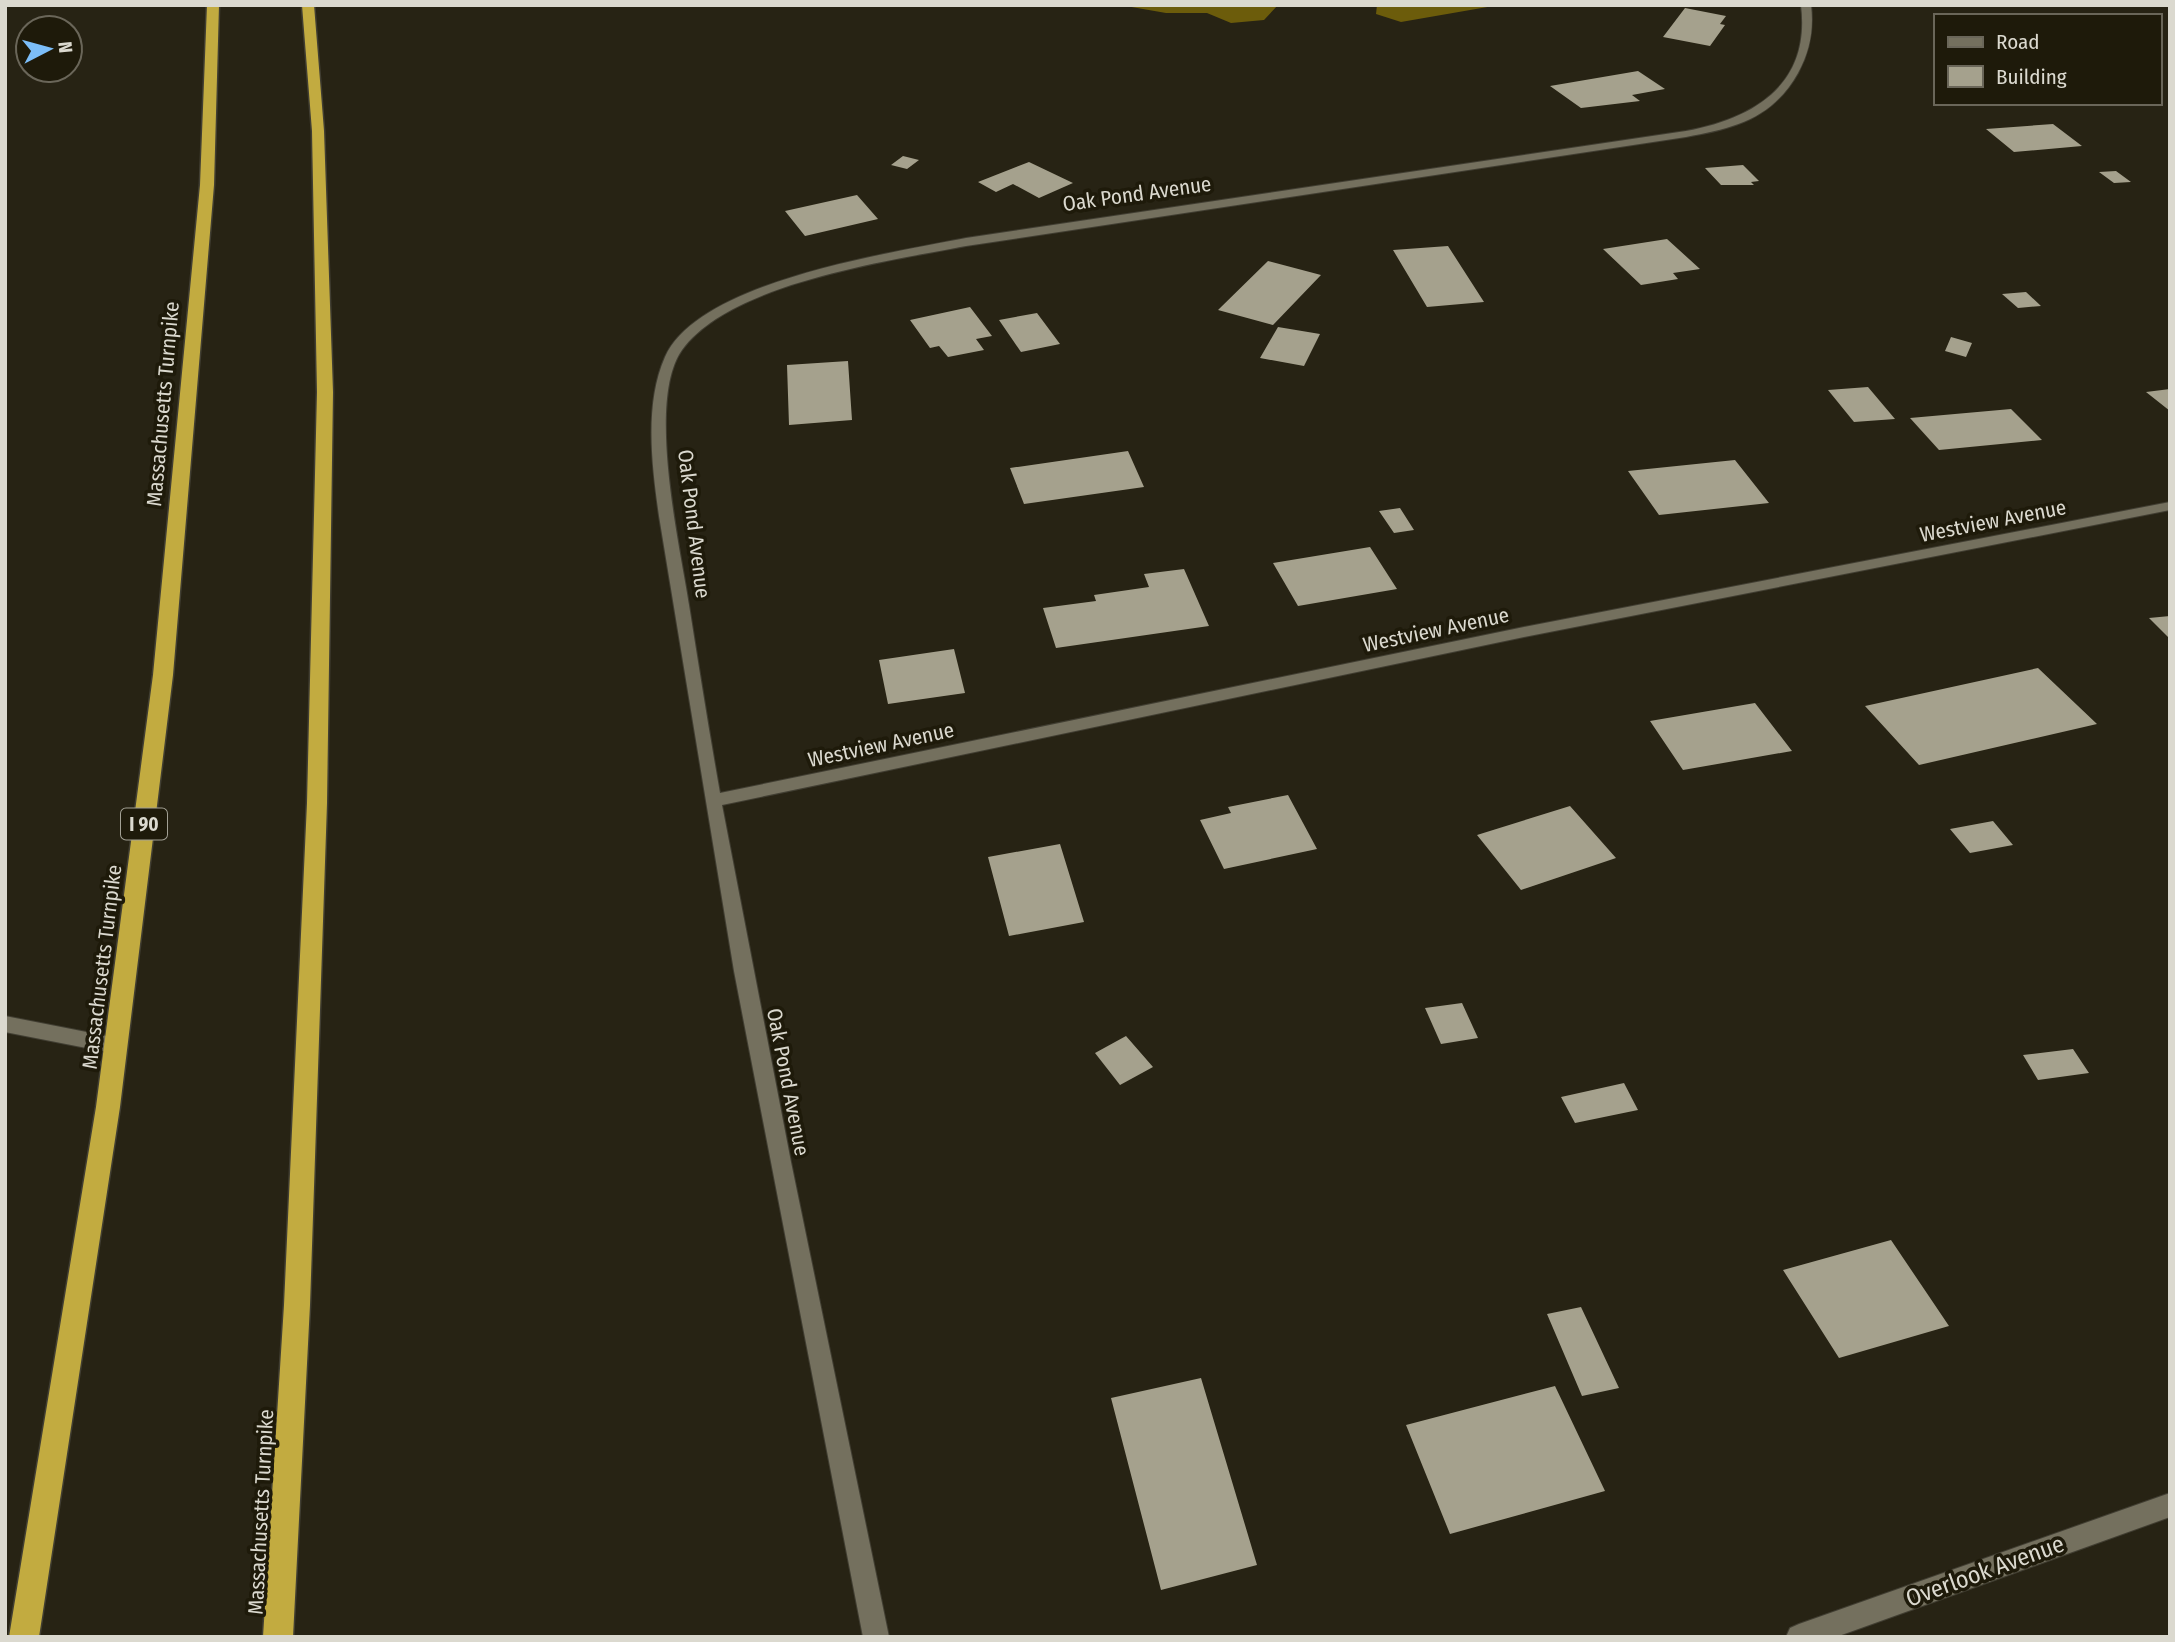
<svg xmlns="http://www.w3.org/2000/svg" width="2175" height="1642" viewBox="0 0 2175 1642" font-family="'Fira Sans Condensed',sans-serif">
  <rect width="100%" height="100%" fill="#272314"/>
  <path fill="#6c5c0b" d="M 1120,5 L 1278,5 L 1264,20 L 1231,23 L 1207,13 L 1166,13 Z
    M 1377,5 L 1499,5 L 1401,22 L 1376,14 Z"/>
  <path fill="#a5a18d" d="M 1685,8 L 1726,16 L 1720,24 L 1725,25 L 1710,46 L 1663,37 Z
    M 1638,71 L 1665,89 L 1632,95 L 1640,101 L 1581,108 L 1550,86 Z
    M 2053,124 L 2082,146 L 2014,152 L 1986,129 Z
    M 903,156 L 919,160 L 907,169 L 891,165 Z
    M 1029,162 L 1073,183 L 1039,198 L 1013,184 L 996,192 L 978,182 Z
    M 1743,165 L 1759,181 L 1751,182 L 1754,185 L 1721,185 L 1705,168 Z
    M 2116,171 L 2131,182 L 2114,183 L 2099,172 Z
    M 857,195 L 878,219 L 805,236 L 785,211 Z
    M 1667,239 L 1700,269 L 1673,273 L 1678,279 L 1641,285 L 1603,249 Z
    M 1448,246 L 1484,302 L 1427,307 L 1393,250 Z
    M 1268,261 L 1321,275 L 1273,325 L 1218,310 Z
    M 2026,292 L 2041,306 L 2018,308 L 2002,294 Z
    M 970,307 L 992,336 L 976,339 L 984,350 L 948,357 L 939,346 L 930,348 L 910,320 Z
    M 1037,313 L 1060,344 L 1021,352 L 999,320 Z
    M 1278,327 L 1320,334 L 1304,366 L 1260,358 Z
    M 1951,337 L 1972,343 L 1966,357 L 1945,351 Z
    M 848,361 L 852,420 L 789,425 L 787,365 Z
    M 1868,387 L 1895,419 L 1854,422 L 1828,390 Z
    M 2170,389 L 2170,411 L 2146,392 Z
    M 2011,409 L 2042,440 L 1939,450 L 1910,418 Z
    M 1128,451 L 1144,487 L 1024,504 L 1010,468 Z
    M 1735,460 L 1769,503 L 1659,515 L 1628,471 Z
    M 1400,508 L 1414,530 L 1394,533 L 1379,511 Z
    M 1370,547 L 1397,589 L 1298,606 L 1273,563 Z
    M 1184,569 L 1209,626 L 1056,648 L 1043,608 L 1096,601 L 1094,595 L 1149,587 L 1144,574 Z
    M 2170,616 L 2170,639 L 2149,618 Z
    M 954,649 L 965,693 L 888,704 L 879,660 Z
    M 2038,668 L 2097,724 L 1919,765 L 1865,706 Z
    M 1755,703 L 1792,751 L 1683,770 L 1650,721 Z
    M 1288,795 L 1317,849 L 1224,869 L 1200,820 L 1231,813 L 1228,807 Z
    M 1570,806 L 1616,858 L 1521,890 L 1477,835 Z
    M 1993,821 L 2013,845 L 1970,853 L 1950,829 Z
    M 1060,844 L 1084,922 L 1009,936 L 988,857 Z
    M 1462,1003 L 1478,1038 L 1441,1044 L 1425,1008 Z
    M 1126,1036 L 1153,1067 L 1120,1085 L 1095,1053 Z
    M 2073,1049 L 2089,1073 L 2038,1080 L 2023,1055 Z
    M 1624,1083 L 1638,1110 L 1575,1123 L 1561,1097 Z
    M 1891,1240 L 1949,1326 L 1839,1358 L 1783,1270 Z
    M 1581,1307 L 1619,1388 L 1582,1396 L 1547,1314 Z
    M 1201,1378 L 1257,1565 L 1161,1590 L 1111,1398 Z
    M 1555,1386 L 1605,1491 L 1450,1534 L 1406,1425 Z"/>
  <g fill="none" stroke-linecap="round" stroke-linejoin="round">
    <g stroke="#413e32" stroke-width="2">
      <path id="lane" d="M 5,1016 L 117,1038 L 124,1040 L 127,1046 L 124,1052 L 117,1054 L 5,1032 Z"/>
    </g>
    <g stroke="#413e32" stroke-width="2">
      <path id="street" d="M 1801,5 L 1811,5 C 1814,30 1810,51 1798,73 C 1772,119 1735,128 1686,137 L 966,246 C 889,261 730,283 682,350 C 646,401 680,546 689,605 C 699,668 709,731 720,793 L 1524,627 L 2170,502 L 2170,510 L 1524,637 L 722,805 L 791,1162 L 889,1637 L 863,1637 L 734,971 L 659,516 C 652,467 644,404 665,357 C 699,281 891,253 966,238 L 1686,131 C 1755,118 1811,84 1801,5 Z
        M 2170,1493 L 2170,1517 L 1836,1637 L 1786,1637 L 1790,1628 L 1799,1624 Z"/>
    </g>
    <g stroke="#413e32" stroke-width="3">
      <path id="highway" d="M 207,5 L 219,5 L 214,185 L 173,675 L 120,1107 L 39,1637 L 9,1637 L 96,1107 L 153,675 L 200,185 Z
        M 302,5 L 314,5 L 324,131 L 333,392 L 327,803 L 310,1305 L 293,1637 L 263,1637 L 284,1305 L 307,803 L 317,392 L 312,131 Z"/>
    </g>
    <use href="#lane" fill="#74705e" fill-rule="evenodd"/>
    <use href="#street" fill="#74705e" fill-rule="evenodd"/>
    <use href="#highway" fill="#c2ab40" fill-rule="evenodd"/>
  </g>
  <g text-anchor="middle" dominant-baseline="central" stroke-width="7" stroke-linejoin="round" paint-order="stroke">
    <rect fill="#1e1a0a" stroke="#a2a094" stroke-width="2" x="121" y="808.5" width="46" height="31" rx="5"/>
    <g font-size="19" font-weight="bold" fill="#dbd9cf">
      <text x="144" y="824">I 90</text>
    </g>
    <g font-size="21" fill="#dbd9cf" stroke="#1e1a0a">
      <text transform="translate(1137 194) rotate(-8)">Oak Pond Avenue</text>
      <text transform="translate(163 404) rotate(-85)">Massachusetts Turnpike</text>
      <text transform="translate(1993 521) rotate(-11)">Westview Avenue</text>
      <text transform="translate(694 524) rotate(83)">Oak Pond Avenue</text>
      <text transform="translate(1436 630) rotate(-12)">Westview Avenue</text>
      <text transform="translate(881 745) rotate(-12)">Westview Avenue</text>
      <text transform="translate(102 967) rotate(-83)">Massachusetts Turnpike</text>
      <text transform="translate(788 1082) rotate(79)">Oak Pond Avenue</text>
      <text transform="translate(261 1512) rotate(-87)">Massachusetts Turnpike</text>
    </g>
    <g font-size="24" fill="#dbd9cf" stroke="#1e1a0a">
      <text transform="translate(1985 1571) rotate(-20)">Overlook Avenue</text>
    </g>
  </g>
  <rect width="2175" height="1642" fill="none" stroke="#dbd9cf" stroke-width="14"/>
  <rect x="1934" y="14" width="228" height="91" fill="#1e1a0a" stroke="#6a6659" stroke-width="2"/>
  <rect x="1948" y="37" width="35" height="10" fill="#74705e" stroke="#6a6659" stroke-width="2"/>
  <text x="1996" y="49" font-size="21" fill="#dbd9cf">Road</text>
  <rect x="1948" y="66" width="35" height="21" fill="#a5a18d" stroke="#6a6659" stroke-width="2"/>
  <text x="1996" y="84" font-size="21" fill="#dbd9cf">Building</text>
  <g transform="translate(49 49) rotate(84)"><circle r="33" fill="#1e1a0a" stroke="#6a6659" stroke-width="2"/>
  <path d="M0-5L12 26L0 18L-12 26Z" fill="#7cbef9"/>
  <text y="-10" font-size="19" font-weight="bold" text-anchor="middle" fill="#dbd9cf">N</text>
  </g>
</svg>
